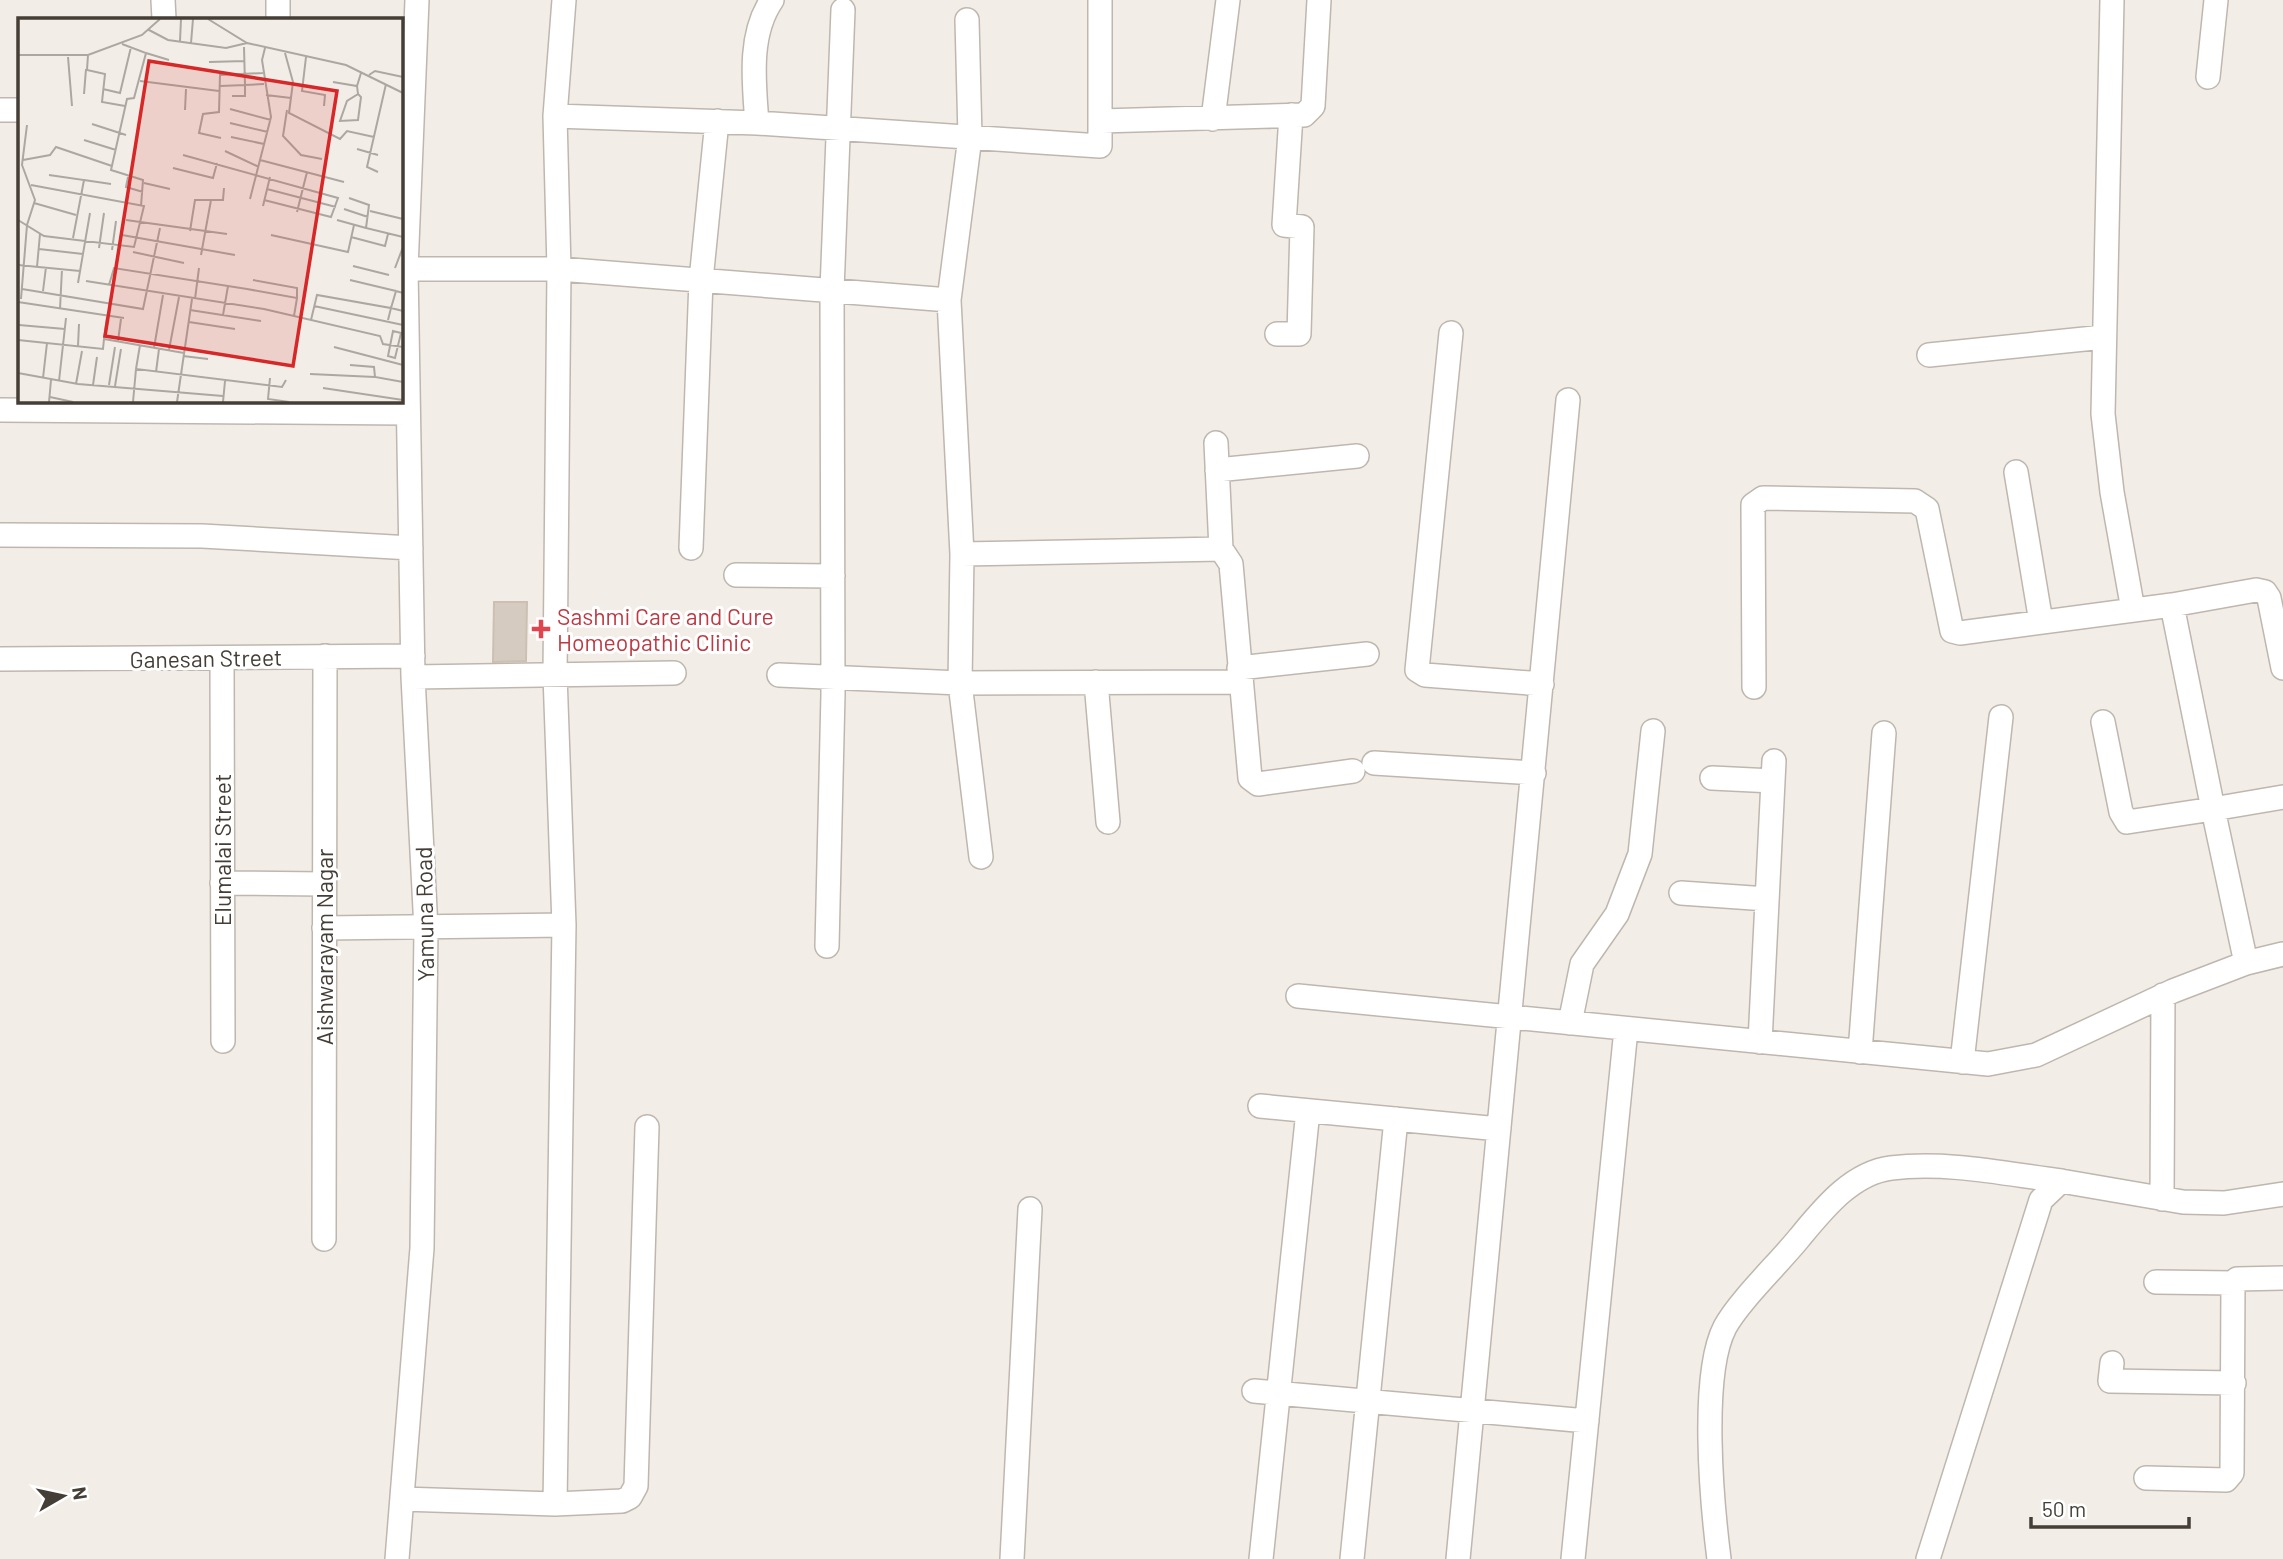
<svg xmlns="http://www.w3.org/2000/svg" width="2283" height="1559" viewBox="0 0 2283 1559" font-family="Barlow,sans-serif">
  <rect width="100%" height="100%" fill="#f2eee7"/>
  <path fill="#d5cbc1" stroke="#ccc0b2" stroke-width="2" d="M 494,602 L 527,602 L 526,661 L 493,662 Z"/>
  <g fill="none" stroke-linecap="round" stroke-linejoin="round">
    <g stroke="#bfb7ae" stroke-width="26">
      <path id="minor" d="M 163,0 L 164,19
        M 772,0 C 748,35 754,83 757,123 L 1100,146 L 1100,0
        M 2112,0 L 2103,414 L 2112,492 L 2133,610
        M 278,19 L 278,0
        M 967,20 L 970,137 L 949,300 L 962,554 L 960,683 L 981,857
        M 2208,77 L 2216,0
        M 0,110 L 19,110
        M 555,116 L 757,123
        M 1213,119 L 1228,0
        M 1101,121 L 1304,115 L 1313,106 L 1319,0
        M 401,269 L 559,269 L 949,300
        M 1451,333 L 1417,670 L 1425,675 L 1542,684
        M 1277,334 L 1299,334 L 1302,227 L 1284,225 L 1291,115
        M 1929,355 L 2104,337
        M 0,410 L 407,413
        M 1216,443 L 1221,549
        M 1217,470 L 1357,456
        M 2016,472 L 2041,622
        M 0,535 L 202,536 L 411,548
        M 691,548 L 701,280 L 717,121
        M 962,554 L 1221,549 L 1231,564 L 1250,778 L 1258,784 L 1353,771
        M 736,575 L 833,576
        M 222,658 L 223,1041
        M 0,659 L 413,656
        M 1239,668 L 1367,654
        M 779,675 L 960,683 L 1240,682
        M 413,677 L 674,673
        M 1096,682 L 1108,822
        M 1754,687 L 1753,505 L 1763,498 L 1915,501 L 1927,509 L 1952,631 L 1960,633 L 2172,605 L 2256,590 L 2265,592 L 2269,598 L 2283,668
        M 2103,722 L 2121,812 L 2127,822 L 2213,809 L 2172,605
        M 1374,763 L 1534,773
        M 1712,778 L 1773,781
        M 222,883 L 324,884
        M 1681,893 L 1767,899
        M 324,928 L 564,925
        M 827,946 L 833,694 L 832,290 L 843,10
        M 2246,963 L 2213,809 L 2283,797
        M 1298,996 L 1988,1064 L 2036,1055 L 2173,991 L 2246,963 L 2283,954
        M 1570,1023 L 1582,964 L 1617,914 L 1640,854 L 1653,731
        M 1760,1042 L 1774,761
        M 1860,1052 L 1884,733
        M 1962,1062 L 2001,717
        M 1260,1106 L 1499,1129
        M 2162,1199 L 2163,995
        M 324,1239 L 325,656
        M 2156,1282 L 2233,1283
        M 2112,1363 L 2110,1381 L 2234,1383
        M 1254,1391 L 1587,1421
        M 2146,1478 L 2226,1480 L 2232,1473 L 2233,1283 L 2237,1279 L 2283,1278
        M 402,1499 L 555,1504 L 564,925 L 555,675 L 559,269 L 555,116 L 564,0
        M 555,1504 L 622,1501 L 630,1497 L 636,1486 L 647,1127
        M 397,1559 L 422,1248 L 426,929 L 413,677 L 406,269 L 417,0
        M 1012,1559 L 1030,1209
        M 1261,1559 L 1308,1111
        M 1352,1559 L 1396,1119
        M 1458,1559 L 1568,400
        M 1573,1559 L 1626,1029
        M 1719,1559 C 1712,1504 1700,1375 1725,1327 C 1739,1301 1780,1262 1800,1237 C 1824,1208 1852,1173 1891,1168 C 1947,1161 2006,1174 2061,1181
        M 1928,1559 L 2041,1200 L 2061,1181 L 2183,1202 L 2224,1203 L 2283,1194"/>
    </g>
    <use href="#minor" stroke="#fff" stroke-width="23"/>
  </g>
  <path fill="#e0444e" stroke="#fff" stroke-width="2.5" d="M537.5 618.5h7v7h7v7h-7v7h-7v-7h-7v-7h7z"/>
  <g text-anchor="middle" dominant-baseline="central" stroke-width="6" stroke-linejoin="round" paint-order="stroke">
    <g font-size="23" fill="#be3a42" stroke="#fff" text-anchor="start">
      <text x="557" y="616">Sashmi Care and Cure<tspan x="557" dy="26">Homeopathic Clinic</tspan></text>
    </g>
    <g font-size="23" fill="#443e37" stroke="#fff">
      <text transform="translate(206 658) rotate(-1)">Ganesan Street</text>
      <text transform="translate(222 850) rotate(-90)">Elumalai Street</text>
      <text transform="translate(424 914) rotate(-91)">Yamuna Road</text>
      <text transform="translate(324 947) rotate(-90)">Aishwarayam Nagar</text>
    </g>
  </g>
  <g transform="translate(18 18)">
    <rect width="385" height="385" fill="#f2eee7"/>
    <path fill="none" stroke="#aca8a1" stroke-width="2" d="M 190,1 L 229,25 L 328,47 L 385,75M 131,12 L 150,22 L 208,30 L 229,25M 162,23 L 163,1M 173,25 L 175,1M 104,26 L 128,35 L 116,80 L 109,81 L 93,152 L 125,162 L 123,188M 226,29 L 227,67 L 246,66M 128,35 L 151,42M 267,35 L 275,64 L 271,95 L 322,121 L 329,113 L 356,119M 0,37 L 70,37 L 124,17 L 142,1M 70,37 L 69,52 L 87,56 L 84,84 L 107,88M 50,39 L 54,88M 288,39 L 284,73 L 307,77 L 306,88M 191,44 L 227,43M 351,57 L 357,53 L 385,59M 122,63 L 201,73M 315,64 L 339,68 L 343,55M 202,68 L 227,67 L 227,78 L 214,78M 339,68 L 340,76 L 329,83 L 322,103 L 340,102 L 343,79 L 340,76M 85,71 L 102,75 L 113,29M 66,76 L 68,51M 248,77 L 273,80M 212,91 L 253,102M 167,92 L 168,71M 269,92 L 265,118 L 283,137 L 304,141M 212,105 L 250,114M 74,106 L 108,117M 213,119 L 246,126M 203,120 L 181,115 L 185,96 L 201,94 L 202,57 L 245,55M 66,122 L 98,132M 339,131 L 360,137M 207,133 L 241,149M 165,137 L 320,180 L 313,199 L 246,182M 5,142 L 32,137 L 38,129 L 94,148M 242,142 L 326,164M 155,150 L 195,160 L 199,145M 360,154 L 349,149 L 368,66M 31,157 L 66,162 L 55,220M 110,159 L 108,169 L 125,174M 66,162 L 93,166M 126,165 L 152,171M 249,171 L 318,189M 331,180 L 351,187 L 348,210 L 385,219M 232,181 L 253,99 L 244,42 L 247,30M 16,185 L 58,197M 245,188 L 252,159M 326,191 L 350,199M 352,193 L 385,201M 279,194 L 289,154M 0,202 L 26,218 L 116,229 L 126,188 L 13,167M 108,202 L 209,216M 319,202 L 348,210M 172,213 L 177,182 L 205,182 L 206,170M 104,217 L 217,237M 253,217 L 330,234 L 336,207M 333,219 L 367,228 L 370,216M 81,230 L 86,195M 21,231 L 65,236M 94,232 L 98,203M 115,234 L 166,245M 183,237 L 193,182M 0,247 L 62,253M 335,248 L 371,257M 19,249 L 22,216M 377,250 L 385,229M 235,262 L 279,270 L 279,280M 332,262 L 378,273M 68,263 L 246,291 L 362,318 L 365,326 L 385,329M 60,265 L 72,195M 91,267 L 96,250 L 229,271 L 279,280 L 276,298M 4,271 L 125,291 L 142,210M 25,273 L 28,249M 3,281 L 9,207 L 17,182 L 4,147 L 9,107M 177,281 L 181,250M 0,284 L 106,300M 296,288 L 385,307M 42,291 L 44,251M 172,292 L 243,303M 205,297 L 210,268M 293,302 L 299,277 L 373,290 L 378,273 L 385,275M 370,302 L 373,290 L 385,293M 171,304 L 217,311M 1,307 L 47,311M 375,313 L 383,315 L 377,340 L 370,338 ZM 86,321 L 89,299M 0,322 L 85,331 L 86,321 L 166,335M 100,323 L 103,301M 122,327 L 118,351 L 264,369 L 268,362M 60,328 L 61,306M 316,329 L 385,347M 136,330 L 145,277M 151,332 L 161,279M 165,338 L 190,341M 332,347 L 356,349 L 357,359 L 385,364M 138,354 L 141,331M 0,355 L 60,366 L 205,378M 292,356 L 357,359M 25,360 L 29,325M 252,360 L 250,381 L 271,384M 41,363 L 48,300M 58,366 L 64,333M 75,367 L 79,339M 91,367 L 97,329M 97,368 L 103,331M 305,370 L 385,382M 32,379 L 55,384M 31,384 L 33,362M 115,384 L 118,351M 159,384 L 174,281M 205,384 L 207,363"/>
    <path fill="#d62828" fill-opacity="0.15" stroke="#d62828" stroke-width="3.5" d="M 131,43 L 319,73 L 275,348 L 87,318 Z"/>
    <rect width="385" height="385" fill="none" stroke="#443e37" stroke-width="3.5"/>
  </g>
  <g transform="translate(63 1496) rotate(81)" stroke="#ffffff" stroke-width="5" paint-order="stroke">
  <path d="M0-5L12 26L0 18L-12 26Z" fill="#443e37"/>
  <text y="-10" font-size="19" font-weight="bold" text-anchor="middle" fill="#443e37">N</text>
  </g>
  <path d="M2031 1517v10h158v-10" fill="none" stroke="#443e37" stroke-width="3.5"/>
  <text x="2042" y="1517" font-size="21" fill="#443e37" stroke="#ffffff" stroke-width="5" paint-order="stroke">50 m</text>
</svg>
